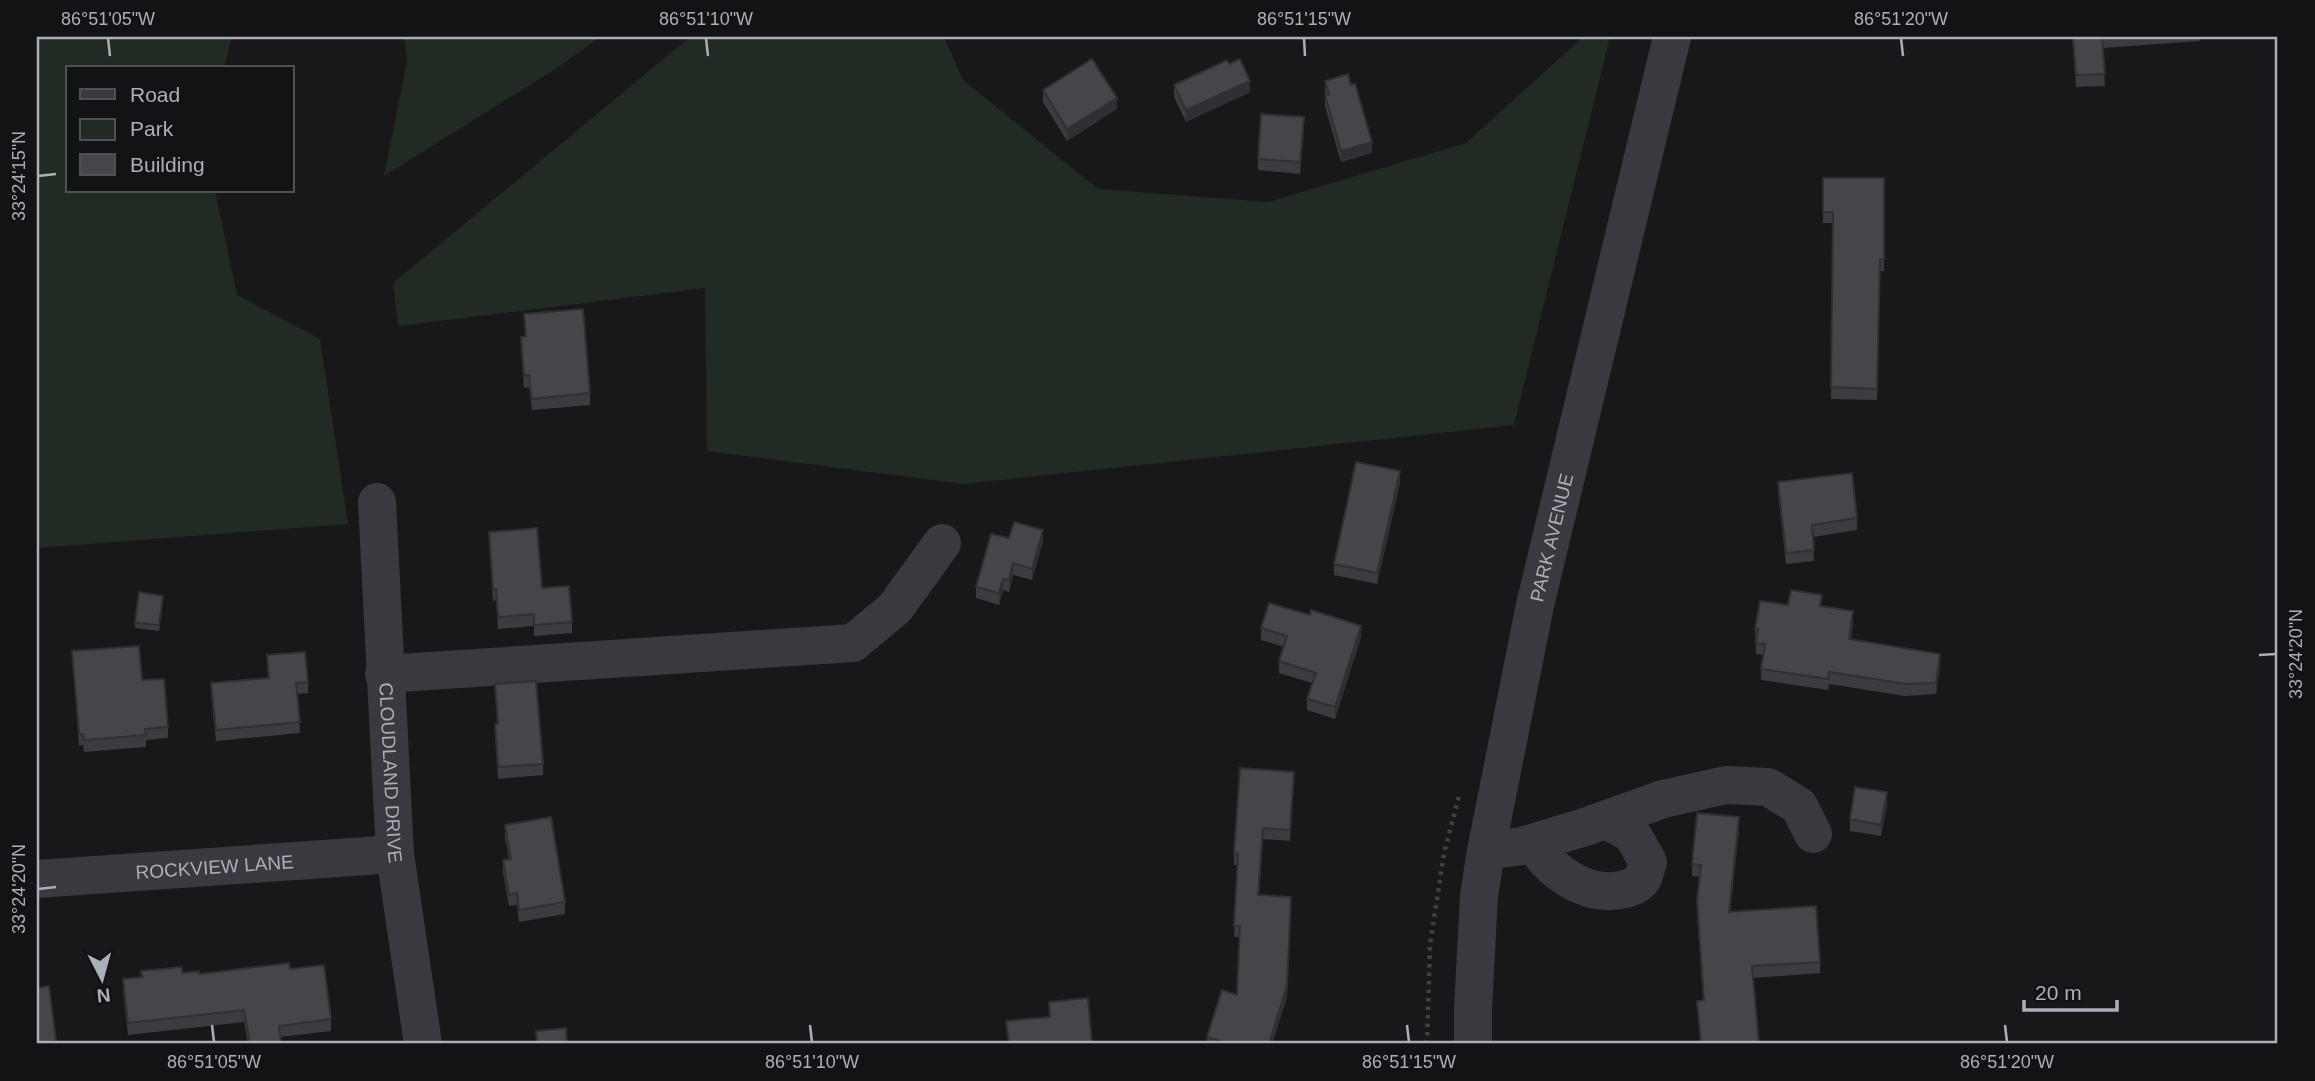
<svg xmlns="http://www.w3.org/2000/svg" width="2315" height="1081" font-family="Arial,sans-serif">
  <style>
    .green { fill: #222a24 }
    .lines { fill: none; stroke-linecap: round; stroke-linejoin: round }
    .path { stroke: #3f4146; stroke-width: 4.5; stroke-dasharray: 3.5 5; stroke-linecap: butt }
    .minor { stroke: #393a3f; stroke-width: 38 }
    .wall { fill: #3b3b40 }
    .shaded-wall { fill: #303034 }
    .building { fill: #45454a; stroke: #303034; stroke-width: 2 }
    .ticks { fill: none; stroke: #abafb9; stroke-width: 2.5 }
    .labels { text-anchor: middle; stroke-width: 7; stroke-linejoin: round; paint-order: stroke }
    .street-label { font-size: 19px; fill: #abafb9; stroke: #131315 }
    .neatline { fill: none; stroke: #abafb9; stroke-width: 2.5 }
    .ticks-label { font-size: 18px; text-anchor: middle; fill: #abafb9 }
  </style>
  <rect width="100%" height="100%" fill="#18181a"/>
  <path class="green" d="M37 37H232L224 68H68V191H215L237 295 320 339 348 524 37 548Z
    M404 37H600L557 68 384 176 407 61Z
    M690 37H944L963 80 1098 189 1268 202 1466 143 1583 37H1610L1514 425 963 484 707 451 705 288 398 326 393 283Z"/>
  <g class="lines">
    <path class="path" d="M1427 1044 1430 945 1444 853 1459 796"/>
    <g class="minor">
      <path id="s1" d="M377 502 395 854 423 1044"/>
      <path d="M384 674 853 643 895 608 942 543"/>
      <path d="M1534 843C1549 871 1586 897 1620 890 1628 889 1639 885 1643 878 1645 873 1646 867 1648 862L1632 834 1606 820"/>
      <path d="M1486 851 1522 846 1585 827 1663 799 1726 785 1768 787 1799 806 1813 834"/>
      <path id="s2" d="M37 879 395 854"/>
      <path id="s3" d="M1473 1044V1009L1479 896 1486 851 1535 605 1672 37"/>
    </g>
  </g>
  <path class="wall" d="M2072 37H2200V41L2103 48 2105 86 2076 87Z
    M1229 64 1250 92 1186 122 1174 97V85Z
    M1325 81 1372 153 1341 162 1325 106Z
    M1043 90 1117 109 1067 141 1043 102Z
    M1304 129 1300 174 1258 170V159Z
    M1823 178H1884V271H1880L1877 400 1831 399 1833 223H1823Z
    M524 314 590 393V405L532 410 529 387 524 388 521 348V337L525 336Z
    M1778 482 1857 518V530L1813 537 1814 561 1786 564 1778 493Z
    M1400 483 1377 584 1334 575V564Z
    M489 532 572 622V633L534 636V626L498 629 496 600 493 601Z
    M1009 538 1043 541 1032 580 1013 575 1009 592 1003 590 999 605 976 598V587Z
    M163 601 159 631 135 628V623Z
    M1788 605 1822 606 1853 623 1851 640 1940 666 1936 694 1905 696 1829 684 1828 690 1761 680V669L1764 655 1756 654 1755 629Z
    M1261 628 1361 637 1335 719 1307 710V699L1312 683 1279 673V661L1284 647 1261 640Z
    M72 651 142 680 168 727V738L146 740V747L84 752 83 745 79 746Z
    M267 655 308 682V693L297 694 300 733 216 741 211 695V683L268 678Z
    M495 684 543 764V775L498 779 495 736V724H497Z
    M1294 783 1290 841 1263 839 1259 895 1291 908 1287 997 1272 1044H1207V1037L1237 995 1240 937H1234L1237 865H1234V853Z
    M1887 804 1881 836 1850 831V819Z
    M505 825 565 902V914L519 922 517 905 509 906 503 872V860L509 859 505 837Z
    M1739 829 1730 912 1820 962V973L1753 978 1759 1044H1700L1697 1001 1703 1000 1697 913 1700 877 1692 876V864Z
    M290 969 331 1019V1031L280 1037 281 1044H248L244 1022 128 1035 123 991V979L141 977V971L199 974Z
    M37 988 56 1041V1044H37Z"/>
  <path class="shaded-wall" d="M1250 81V92L1186 122V110Z
    M1117 98V109L1067 141V129Z
    M1304 117V129L1300 174V162Z
    M1372 142V153L1341 162V151Z
    M1400 471V483L1377 584V573Z
    M1043 530V541L1032 580V569Z
    M1013 563V575L1009 592V580Z
    M1003 579V590L999 605V593Z
    M1853 611V623L1849 651V639Z
    M1361 626V637L1335 719V707Z
    M1940 654V666L1936 694V683Z
    M1294 772V783L1290 841V830Z
    M1887 792V804L1881 836V825Z
    M1739 817V829L1729 924V912Z
    M1263 828V839L1258 907V895Z
    M1291 908 1287 997 1272 1044H1269Z"/>
  <path class="building" d="M2073 37H2102L2105 74 2076 75Z
    M1092 59 1117 98 1067 129 1043 90Z
    M1240 59 1250 81 1186 110 1174 85 1227 60 1229 64Z
    M1348 74 1351 85 1355 84 1372 142 1341 151 1325 95 1329 94 1325 81Z
    M1261 114 1304 117 1300 162 1258 159Z
    M1823 178H1884V259H1880L1877 389 1831 387 1833 212H1823Z
    M583 309 590 393 532 399 529 375 524 376 521 337 526 336 524 314Z
    M1356 462 1400 471 1377 573 1334 564Z
    M1852 473 1857 518 1812 525 1814 550 1786 553 1778 482Z
    M1014 522 1043 530 1032 569 1013 563 1009 580 1003 579 999 593 976 587 991 534 1009 538Z
    M537 528 542 588 569 586 572 622 534 625V614L498 617 496 589H493L489 532Z
    M1791 590 1822 595 1820 606 1853 611 1849 639 1940 654 1936 683 1905 684 1829 672 1828 679 1761 669 1765 644 1756 643 1758 629H1755L1760 601 1788 605Z
    M139 592 163 596 159 625 135 623Z
    M1269 603 1310 615 1311 610 1361 626 1335 707 1307 699 1316 673 1279 661 1287 636 1261 628Z
    M139 646 142 680 164 679 168 727 145 729 146 735 84 740 83 734H79L72 651Z
    M305 652 308 682 296 683 300 722 216 730 211 683 269 678 267 655Z
    M536 681 543 764 498 767 495 724H498L495 684Z
    M1240 768 1294 772 1290 830 1263 828 1258 895 1291 897 1287 985 1269 1044H1231L1207 1037 1222 990 1237 995 1240 926H1234L1238 854 1234 853Z
    M1855 787 1887 792 1881 825 1850 819Z
    M1697 813 1739 817 1729 912 1816 906 1820 962 1752 966 1759 1044H1701L1697 1001 1704 1000 1697 901 1701 865 1692 864Z
    M551 817 565 902 519 910 517 893 509 895 503 860 511 859 505 825Z
    M289 963 290 969 324 965 331 1019 279 1026 281 1043 250 1044 244 1010 128 1023 123 979 142 977 141 971 182 967V973L199 971V974Z
    M49 986 56 1041 37 1043V988Z
    M1088 998 1092 1044H1009L1006 1021 1050 1017 1049 1002Z
    M566 1028 567 1044H537L536 1031Z"/>
  <path class="ticks" d="M108 38 110 56M706 38 708 56M1304 38 1305 56M1901 38 1903 56M38 176 56 174M2259 655 2276 654M38 889 56 887M212 1025 214 1042M810 1025 812 1042M1407 1025 1409 1042M2005 1025 2007 1042"/>
  <g class="labels">
    <g class="street-label">
      <text dy="7" stroke="none"><textPath href="#s3" startOffset="514">PARK AVENUE</textPath></text>
      <text dy="7" stroke="none"><textPath href="#s1" startOffset="271">CLOUDLAND DRIVE</textPath></text>
      <text dy="7" stroke="none"><textPath href="#s2" startOffset="178">ROCKVIEW LANE</textPath></text>
    </g>
  </g>
  <rect width="2315" height="1081" fill="none" stroke="#131315" stroke-width="77"/>
  <rect x="66" y="66" width="228" height="126" fill="#131315" stroke="#505157" stroke-width="2"/>
  <rect x="80" y="89" width="35" height="10" fill="#393a3f" stroke="#505157" stroke-width="2"/>
  <text x="130" y="102" font-size="21" fill="#abafb9">Road</text>
  <rect x="80" y="119" width="35" height="21" fill="#222a24" stroke="#505157" stroke-width="2"/>
  <text x="130" y="136" font-size="21" fill="#abafb9">Park</text>
  <rect x="80" y="154" width="35" height="21" fill="#45454a" stroke="#505157" stroke-width="2"/>
  <text x="130" y="172" font-size="21" fill="#abafb9">Building</text>
  <g transform="translate(102 979) rotate(174)" stroke="#131315" stroke-width="5" paint-order="stroke">
  <path d="M0-5L12 26L0 18L-12 26Z" fill="#abafb9"/>
  <text y="-10" font-size="19" font-weight="bold" text-anchor="middle" fill="#abafb9">N</text>
  </g>
  <path d="M2024 1000v10h93v-10" fill="none" stroke="#abafb9" stroke-width="3.5"/>
  <text x="2035" y="1000" font-size="21" fill="#abafb9" stroke="#131315" stroke-width="5" paint-order="stroke">20 m</text>
  <rect x="38" y="38" width="2238" height="1004" class="neatline"/>
  <g class="ticks-label">
    <text x="108" y="25">86°51'05"W</text>
    <text x="706" y="25">86°51'10"W</text>
    <text x="1304" y="25">86°51'15"W</text>
    <text x="1901" y="25">86°51'20"W</text>
    <text transform="translate(19 176) rotate(-90)" y="6">33°24'15"N</text>
    <text transform="translate(2296 654) rotate(-90)" y="6">33°24'20"N</text>
    <text transform="translate(19 889) rotate(-90)" y="6">33°24'20"N</text>
    <text x="214" y="1068">86°51'05"W</text>
    <text x="812" y="1068">86°51'10"W</text>
    <text x="1409" y="1068">86°51'15"W</text>
    <text x="2007" y="1068">86°51'20"W</text>
  </g>
</svg>
